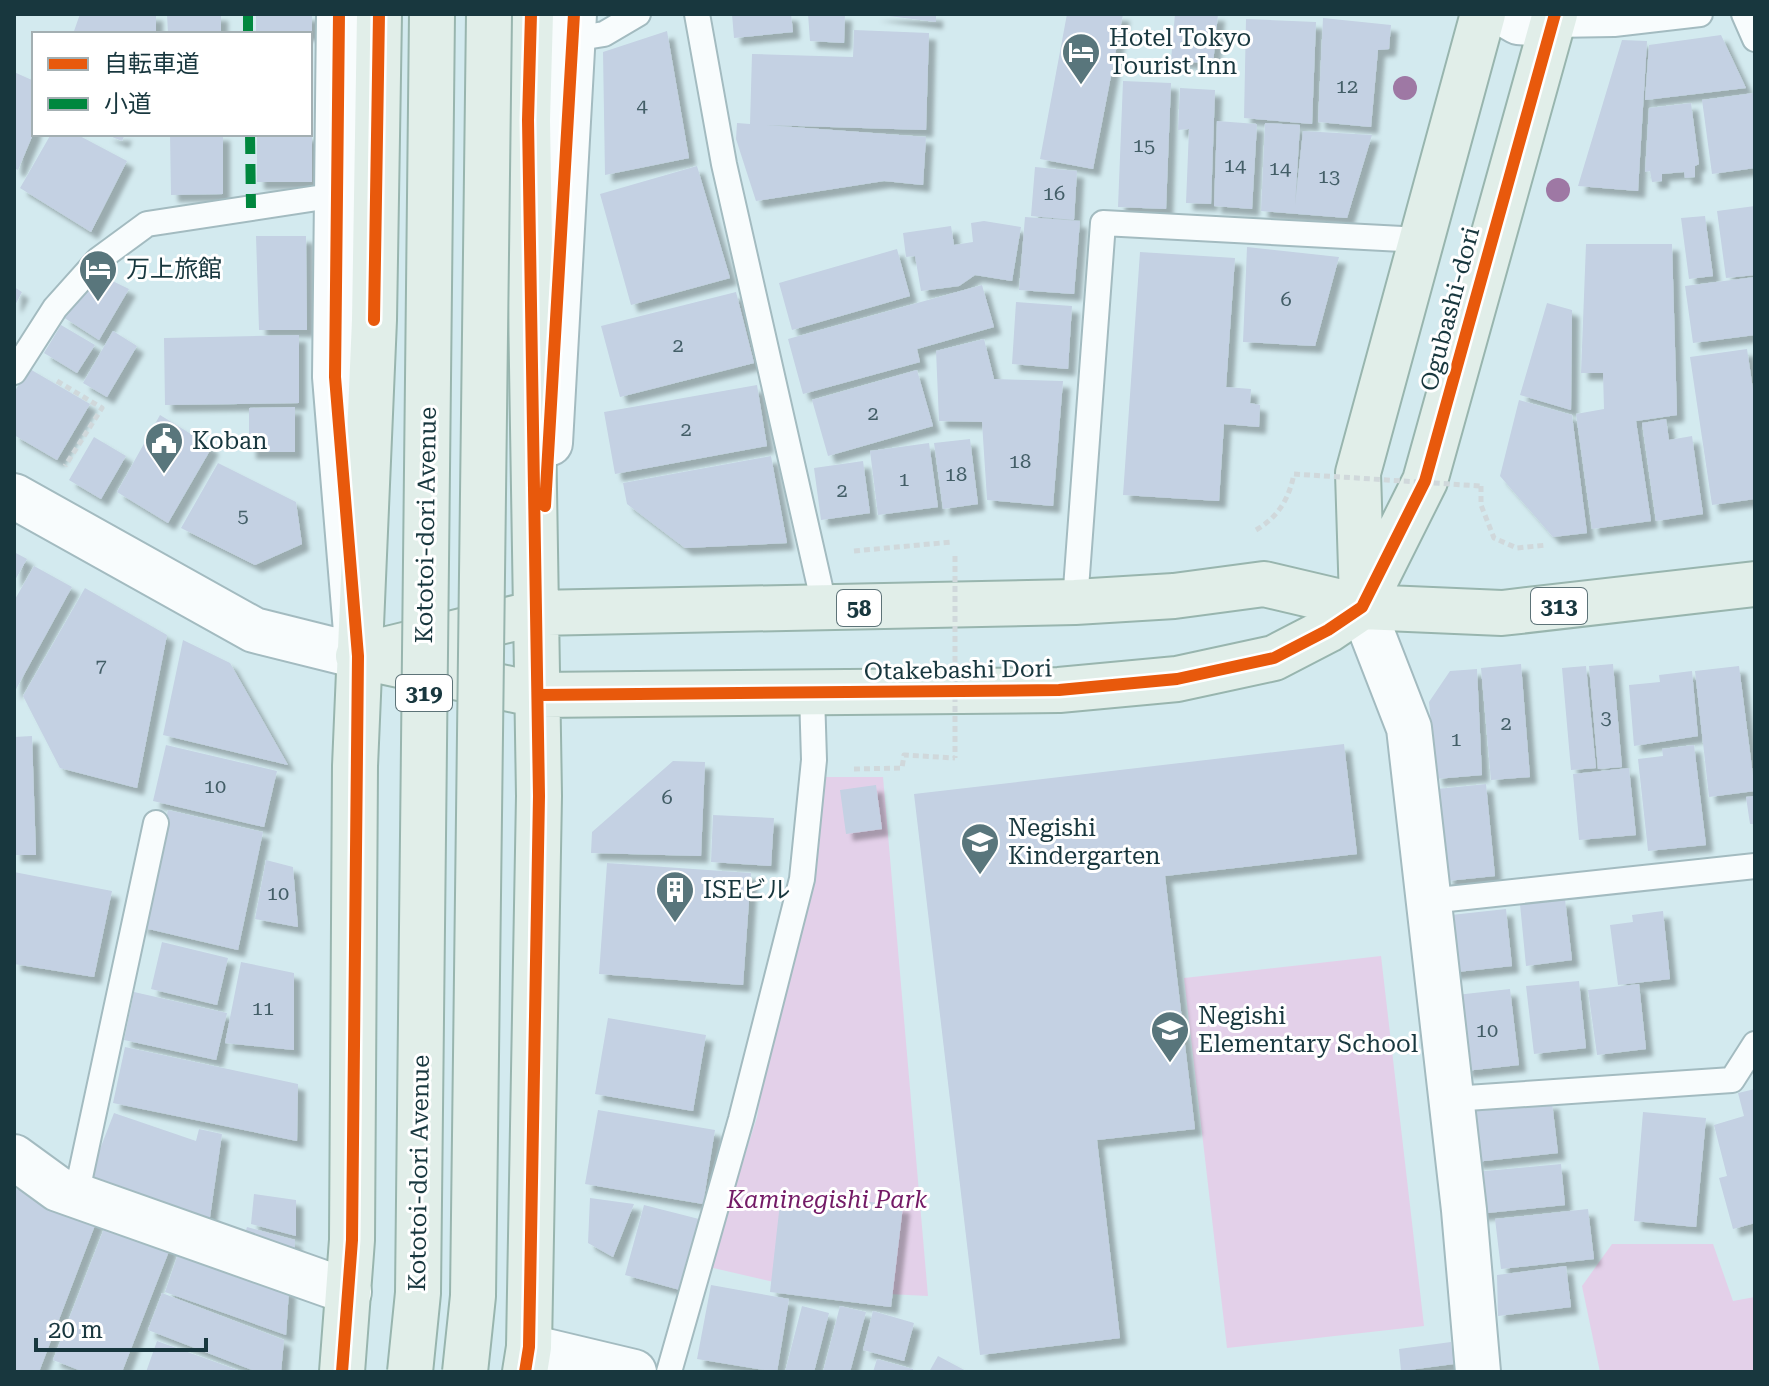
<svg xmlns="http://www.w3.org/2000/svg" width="1769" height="1386" font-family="'Roboto Serif','Noto Sans JP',serif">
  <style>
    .green { fill: #e3d0e9 }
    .building { fill: #c4d1e3; filter: url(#shadow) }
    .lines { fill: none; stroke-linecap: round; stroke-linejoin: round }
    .service-casing { stroke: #a3bbc0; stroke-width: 28 }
    .minor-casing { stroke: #a3bbc0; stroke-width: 48 }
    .primary-casing { stroke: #98b5ae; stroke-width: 48 }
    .path { stroke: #d0d8db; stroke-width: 5; stroke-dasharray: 6 4; stroke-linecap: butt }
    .service { stroke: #f8fcfd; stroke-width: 24 }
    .minor { stroke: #f8fcfd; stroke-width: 44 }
    .primary { stroke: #e1eee9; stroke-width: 44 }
    .primary-bridge-casing { stroke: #98b5ae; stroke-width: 48; stroke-linecap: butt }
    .path-bridge { stroke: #d0d8db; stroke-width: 5; stroke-dasharray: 6 4; stroke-linecap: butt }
    .primary-bridge { stroke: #e1eee9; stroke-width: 44 }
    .quiet { stroke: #00873e; stroke-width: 10; stroke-dasharray: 20 10; stroke-linecap: butt }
    .cycleway-casing { stroke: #fff; stroke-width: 17 }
    .cycleway { stroke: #e8590c; stroke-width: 12 }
    .tree { fill: #9e78a4 }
    .labels { text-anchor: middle; stroke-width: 6; stroke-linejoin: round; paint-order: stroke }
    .number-label { font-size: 20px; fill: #435e67 }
    .shield { fill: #fff; stroke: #5d7378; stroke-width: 2 }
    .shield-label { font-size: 22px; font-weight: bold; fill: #18373e }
    .poi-label { font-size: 24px; fill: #18373e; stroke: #fff; text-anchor: start }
    .street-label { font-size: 24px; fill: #18373e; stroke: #fff }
    .park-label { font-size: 24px; font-style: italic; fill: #731a66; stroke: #fff }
  </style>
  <defs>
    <filter id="shadow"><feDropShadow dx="7" dy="7" stdDeviation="2" flood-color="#0004"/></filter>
  </defs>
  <rect width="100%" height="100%" fill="#d3eaef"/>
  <path class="green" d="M812 777H883L928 1296 808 1290 709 1267 757 1117Z
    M1381 956 1424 1326 1227 1348 1184 978Z
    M1612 1244H1713L1733 1301 1755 1297V1372H1600L1582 1286Z"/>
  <path class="building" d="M80 14H156V34H73Z
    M167 14H221V34H168Z
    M256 14H312V34H256Z
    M732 14H791L793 32 734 38Z
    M808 14H845L844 43 810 41Z
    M873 14H936V22Z
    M1067 14H1123L1093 169 1040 159Z
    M1175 14H1218L1213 64 1171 60Z
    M1323 18 1391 25 1389 49 1378 50 1371 127 1318 122Z
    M1246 19 1316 22 1312 124 1244 118Z
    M854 30 929 33 926 130 766 125 926 137 923 185 884 181 756 201 736 139 737 123 750 124 752 54 853 57Z
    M667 31 689 158 605 175 603 52Z
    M1721 35 1746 88 1645 100 1649 45Z
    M1622 40 1647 41 1638 191 1578 186Z
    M14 72 34 81V132L18 170 14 168Z
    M1123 81 1171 83 1166 209 1118 207Z
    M1180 88 1215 90 1211 204 1186 203 1189 129 1178 130Z
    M1754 93 1755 168 1712 174 1702 100Z
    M1691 103 1699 164 1695 166V177L1685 178 1684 172 1662 174V181L1652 182 1650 171 1645 172 1649 108Z
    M1217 121 1257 124 1252 209 1214 206Z
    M1265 123 1300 125 1295 205 1303 131 1372 135 1347 218 1261 211Z
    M51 134H76L127 161 91 232 20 188Z
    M105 134H125L122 141Z
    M170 134H223V194L171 195Z
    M257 134H312V182H257Z
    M697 166 730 278 631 305 600 194Z
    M1035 167 1077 171 1074 220 1031 216Z
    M1755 206V275L1726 278 1717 211Z
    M1705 216 1713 276 1689 279 1681 218Z
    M1025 217 1080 221 1074 294 1019 290Z
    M984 221 1021 227 1012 281 975 275 959 286 921 291 915 256 906 257 903 233 951 226 954 245 973 242 971 223Z
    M256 236H306L307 330H259Z
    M1586 244H1672L1677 415 1636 421 1651 521 1592 529 1576 414 1604 409 1603 373H1581Z
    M1247 247 1339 257 1315 346 1243 342Z
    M897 249 910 296 792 330 779 283Z
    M1140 252 1235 258 1226 387 1251 389 1250 403 1260 405 1259 427 1224 424 1219 501 1123 495Z
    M102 276 129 289 99 340 63 317Z
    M1755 277V335L1693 343 1685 286Z
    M982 285 994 327 917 349 920 362 803 394 788 339Z
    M14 287 22 292 14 307Z
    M736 292 754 363 620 397 601 326Z
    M1016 302 1072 306 1068 369 1012 364Z
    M1547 303 1572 310 1571 410 1520 395Z
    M61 325 95 345 77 373 44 353Z
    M113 331 137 346 107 397 83 383Z
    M299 335V403L165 405 164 338Z
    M984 339 994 379 1063 381 1053 506 987 500 982 422 939 421 936 351Z
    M1747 349 1755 403V499L1712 505 1690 357Z
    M28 368 90 404 57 460 14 435V393Z
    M917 370 933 426 828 456 812 400Z
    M757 385 767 446 615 474 604 412Z
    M1519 400 1572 415 1587 533 1553 537 1500 476Z
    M295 407V452H249V408Z
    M160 415 212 447 168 523 117 492Z
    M1666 419 1669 440 1692 436 1703 514 1656 521 1642 423Z
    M94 437 126 456 101 499 69 480Z
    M970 439 978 504 943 509 934 443Z
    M929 443 938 507 878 515 870 451Z
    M771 456 787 543 685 548 627 504 623 483Z
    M863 461 870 513 821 520 814 468Z
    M218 463 296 502 302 544 255 565 181 528Z
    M14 552 27 559 14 582Z
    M34 566 72 587 14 693V601Z
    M85 588 167 635 137 788 60 768 23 696Z
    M183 640 230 663 288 765 163 735Z
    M1521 664 1530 777 1491 780 1481 668Z
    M1613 664 1622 767 1598 769 1589 666Z
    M1586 666 1596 768 1571 770 1562 668Z
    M1739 666 1755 791 1709 797 1695 671Z
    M1477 669 1482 775 1436 779 1429 702 1450 671Z
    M1692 671 1698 736 1634 746 1629 685 1660 682 1659 675Z
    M32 736 36 855H14V737Z
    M1344 744 1357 854 1165 876 1195 1129 1097 1140 1120 1338 980 1355 914 794Z
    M166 745 277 771 264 827 153 801Z
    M1694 745 1706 845 1648 851 1638 759 1663 756 1662 749Z
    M673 761 705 762 701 856 591 853 592 832Z
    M1629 768 1636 835 1579 840 1573 774Z
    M1486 784 1495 876 1447 881 1437 789Z
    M876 785 882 829 846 834 840 790Z
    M1755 796V824H1750L1746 797Z
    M168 810 263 832 238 950 140 927Z
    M713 815 774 818 771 866 711 862Z
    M266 860 293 867 298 927 255 919Z
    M607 863 751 873 743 985 599 974Z
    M14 872 112 891 94 977 14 964Z
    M1565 899 1572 960 1526 966 1520 904Z
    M1506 909 1512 966 1448 973 1442 916Z
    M1663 911 1670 979 1618 985 1610 925 1633 922 1632 915Z
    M162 942 228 958 217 1005 151 989Z
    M241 962 294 973V1050L225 1043Z
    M1579 981 1586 1048 1534 1054 1526 986Z
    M1639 984 1646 1049 1597 1055 1588 990Z
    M1510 989 1519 1065 1465 1071 1456 995Z
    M134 992 227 1013 216 1060 124 1040Z
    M608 1018 706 1035 693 1111 595 1094Z
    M125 1047 298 1084 297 1141 113 1103Z
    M1755 1089V1223L1733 1229 1719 1178 1727 1176 1714 1125 1744 1116 1738 1093Z
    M1552 1102 1558 1153 1475 1162 1469 1111Z
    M598 1110 715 1130 703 1204 585 1184Z
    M1643 1112 1706 1118 1696 1227 1634 1221Z
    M114 1113 196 1141 199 1129 222 1134 209 1224 90 1175Z
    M1561 1164 1565 1205 1478 1214 1474 1172Z
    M14 1188 97 1220 39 1372H14Z
    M789 1192 903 1206 891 1307 770 1292 780 1203 788 1204Z
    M254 1194 296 1200V1236L251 1224Z
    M590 1198 634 1204 613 1257 588 1243Z
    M644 1205 699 1219 680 1290 625 1275Z
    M1588 1209 1594 1259 1501 1269 1495 1219Z
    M107 1221 171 1246 122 1372H84L53 1360Z
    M247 1227 295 1240 294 1262 242 1243Z
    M179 1251 289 1290 286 1335 165 1292Z
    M1566 1266 1571 1307 1498 1316 1497 1275Z
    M711 1285 789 1299 777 1372 697 1359Z
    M162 1293 284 1340 281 1372H257L148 1330Z
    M802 1306 829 1313 814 1372H785Z
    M840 1306 866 1312 850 1372H823Z
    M873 1311 914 1323 904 1361 863 1350Z
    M157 1341 243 1372H146Z
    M1451 1342 1454 1364 1401 1371 1399 1349Z
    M938 1356 968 1372H929Z
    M877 1359 913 1369V1372H873Z"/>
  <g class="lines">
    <defs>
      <path id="service" d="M697 14 724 164 825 609
        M1744 14 1755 39
        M1552 25 1614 24 1700 14
        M573 39 604 34 638 14
        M14 372 55 308 98 260 147 224 337 195
        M1075 602 1103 223 1421 240
        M1429 901 1755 866
        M1452 1099 1732 1080 1755 1044
        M76 1196 156 823
        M669 1372 741 1119 802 879 814 760 812 694"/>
      <path id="minor" d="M1504 14 1518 22 1552 25
        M550 443 574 14
        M14 496 254 630 358 656 335 377 339 14
        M1362 607 1409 728 1464 1210 1478 1372
        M14 1157 58 1189 349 1292
        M529 1347 634 1372"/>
      <path id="primary" d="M1362 600 1358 473 1483 14
        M388 649 536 613 1075 602 1174 596 1264 584 1362 607 1502 613 1755 584
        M358 656 538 695 1059 690 1177 679 1274 658 1328 630 1362 607 1425 481 1555 14
        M342 1372 352 1240 355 766 374 320 379 14
        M525 1372 529 1347 539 796 528 120 531 14"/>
    </defs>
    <use href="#service" class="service-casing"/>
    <use href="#minor" class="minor-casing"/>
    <use href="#primary" class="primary-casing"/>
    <path class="path" d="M57 381 102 408 65 466
      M1481 486V505L1494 538 1517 548 1547 545
      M1256 530C1278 517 1289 499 1294 474
      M854 551 952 542
      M854 769 902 768 904 755 955 758"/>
    <use href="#service" class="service"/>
    <use href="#minor" class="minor"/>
    <use href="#primary" class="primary"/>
    <defs>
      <path id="primary-bridge" d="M410 1372 418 1293 432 14
        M465 1372 473 1296 489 14"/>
    </defs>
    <use href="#primary-bridge" class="primary-bridge-casing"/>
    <path class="path-bridge" d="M1294 474 1481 486
      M955 556V758"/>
    <use href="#primary-bridge" class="primary-bridge"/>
    <path class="quiet" d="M248 14V34
      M250 134 251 208"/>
    <defs>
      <path id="cycleway" d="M339 14 335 377 358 656 352 1240 342 1372
        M374 320 379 14
        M545 506 574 14
        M538 695 1059 690 1177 679 1274 658 1328 630 1362 607 1425 481 1555 14
        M525 1372 529 1347 539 796 528 120 531 14"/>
    </defs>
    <use href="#cycleway" class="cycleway-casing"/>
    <use href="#cycleway" class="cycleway"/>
  </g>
  <g class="tree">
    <circle cx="1405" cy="88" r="12"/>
    <circle cx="1558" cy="190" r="12"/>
  </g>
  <defs>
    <symbol id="hotel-pin" viewBox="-11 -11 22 30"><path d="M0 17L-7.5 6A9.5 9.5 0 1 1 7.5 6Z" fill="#59767c" stroke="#fff"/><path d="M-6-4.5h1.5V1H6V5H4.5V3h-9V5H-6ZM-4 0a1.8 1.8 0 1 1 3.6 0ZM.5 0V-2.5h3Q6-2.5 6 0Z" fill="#fff"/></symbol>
    <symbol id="civic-pin" viewBox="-11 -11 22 30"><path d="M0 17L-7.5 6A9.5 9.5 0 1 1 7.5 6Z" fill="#59767c" stroke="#fff"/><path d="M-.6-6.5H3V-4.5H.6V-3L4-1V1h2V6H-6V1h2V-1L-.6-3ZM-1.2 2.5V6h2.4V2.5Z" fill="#fff"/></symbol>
    <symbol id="school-pin" viewBox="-11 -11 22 30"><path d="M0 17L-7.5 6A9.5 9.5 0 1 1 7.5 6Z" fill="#59767c" stroke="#fff"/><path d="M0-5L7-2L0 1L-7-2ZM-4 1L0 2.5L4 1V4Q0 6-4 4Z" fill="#fff"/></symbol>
    <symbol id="building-pin" viewBox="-11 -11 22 30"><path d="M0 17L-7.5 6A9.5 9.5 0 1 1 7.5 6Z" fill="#59767c" stroke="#fff"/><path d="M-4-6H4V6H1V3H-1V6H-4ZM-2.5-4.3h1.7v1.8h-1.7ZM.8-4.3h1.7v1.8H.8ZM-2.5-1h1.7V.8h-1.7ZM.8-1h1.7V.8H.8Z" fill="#fff"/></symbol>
  </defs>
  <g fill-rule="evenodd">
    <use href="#hotel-pin" x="1059" y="30" width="44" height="60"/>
    <use href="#hotel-pin" x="76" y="247" width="44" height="60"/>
    <use href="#civic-pin" x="142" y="419" width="44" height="60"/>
    <use href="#school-pin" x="958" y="820" width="44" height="60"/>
    <use href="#building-pin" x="653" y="868" width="44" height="60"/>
    <use href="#school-pin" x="1148" y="1008" width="44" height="60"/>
  </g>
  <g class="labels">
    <g class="number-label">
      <text x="1347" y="93">12</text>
      <text x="642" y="112">4</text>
      <text x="1144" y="152">15</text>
      <text x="1235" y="172">14</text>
      <text x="1280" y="175">14</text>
      <text x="1329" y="183">13</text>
      <text x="1054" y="200">16</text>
      <text x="1286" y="306">6</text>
      <text x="678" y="352">2</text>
      <text x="873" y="420">2</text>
      <text x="686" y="436">2</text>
      <text x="1020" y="468">18</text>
      <text x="956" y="481">18</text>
      <text x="904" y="486">1</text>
      <text x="842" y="497">2</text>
      <text x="243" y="522">5</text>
      <text x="101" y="673">7</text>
      <text x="1606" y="724">3</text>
      <text x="1506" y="730">2</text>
      <text x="1456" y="746">1</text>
      <text x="215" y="793">10</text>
      <text x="667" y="804">6</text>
      <text x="278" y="900">10</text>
      <text x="263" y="1015">11</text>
      <text x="1487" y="1037">10</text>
    </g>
    <g class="shield">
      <rect x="1531" y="588" width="56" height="36" rx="6"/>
      <rect x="837" y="590" width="44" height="36" rx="6"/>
      <rect x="396" y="675" width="56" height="36" rx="6"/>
    </g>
    <g class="shield-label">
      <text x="1559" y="614">313</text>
      <text x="859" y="616">58</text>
      <text x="424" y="701">319</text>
    </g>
    <g class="poi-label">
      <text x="1109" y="46">Hotel Tokyo<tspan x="1109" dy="28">Tourist Inn</tspan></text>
      <text x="126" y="277">万上旅館</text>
      <text x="192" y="449">Koban</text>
      <text x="1008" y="836">Negishi<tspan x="1008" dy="28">Kindergarten</tspan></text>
      <text x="703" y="898">ISEビル</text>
      <text x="1198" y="1024">Negishi<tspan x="1198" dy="28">Elementary School</tspan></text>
    </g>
    <g class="street-label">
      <text transform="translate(1450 309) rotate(-75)" y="8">Ogubashi-dori</text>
      <text transform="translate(426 525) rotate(-89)" y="8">Kototoi-dori Avenue</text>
      <text transform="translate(958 670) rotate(-1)" y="8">Otakebashi Dori</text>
      <text transform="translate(419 1173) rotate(-89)" y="8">Kototoi-dori Avenue</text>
    </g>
    <g class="park-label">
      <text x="827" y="1208">Kaminegishi Park</text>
    </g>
  </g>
  <rect width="1769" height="1386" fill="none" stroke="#18373e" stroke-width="32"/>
  <rect x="32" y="32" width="280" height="104" fill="#ffffff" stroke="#a3afb2" stroke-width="2"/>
  <rect x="48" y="58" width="40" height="12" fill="#e8590c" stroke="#a3afb2" stroke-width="2"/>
  <text x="104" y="72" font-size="24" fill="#18373e">自転車道</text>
  <rect x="48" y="98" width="40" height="12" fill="#00873e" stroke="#a3afb2" stroke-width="2"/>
  <text x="104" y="112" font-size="24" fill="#18373e">小道</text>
  <path d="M36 1338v12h170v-12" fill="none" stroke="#18373e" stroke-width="4"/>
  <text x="48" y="1338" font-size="24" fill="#18373e" stroke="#ffffff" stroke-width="6" paint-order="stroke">20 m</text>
</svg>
